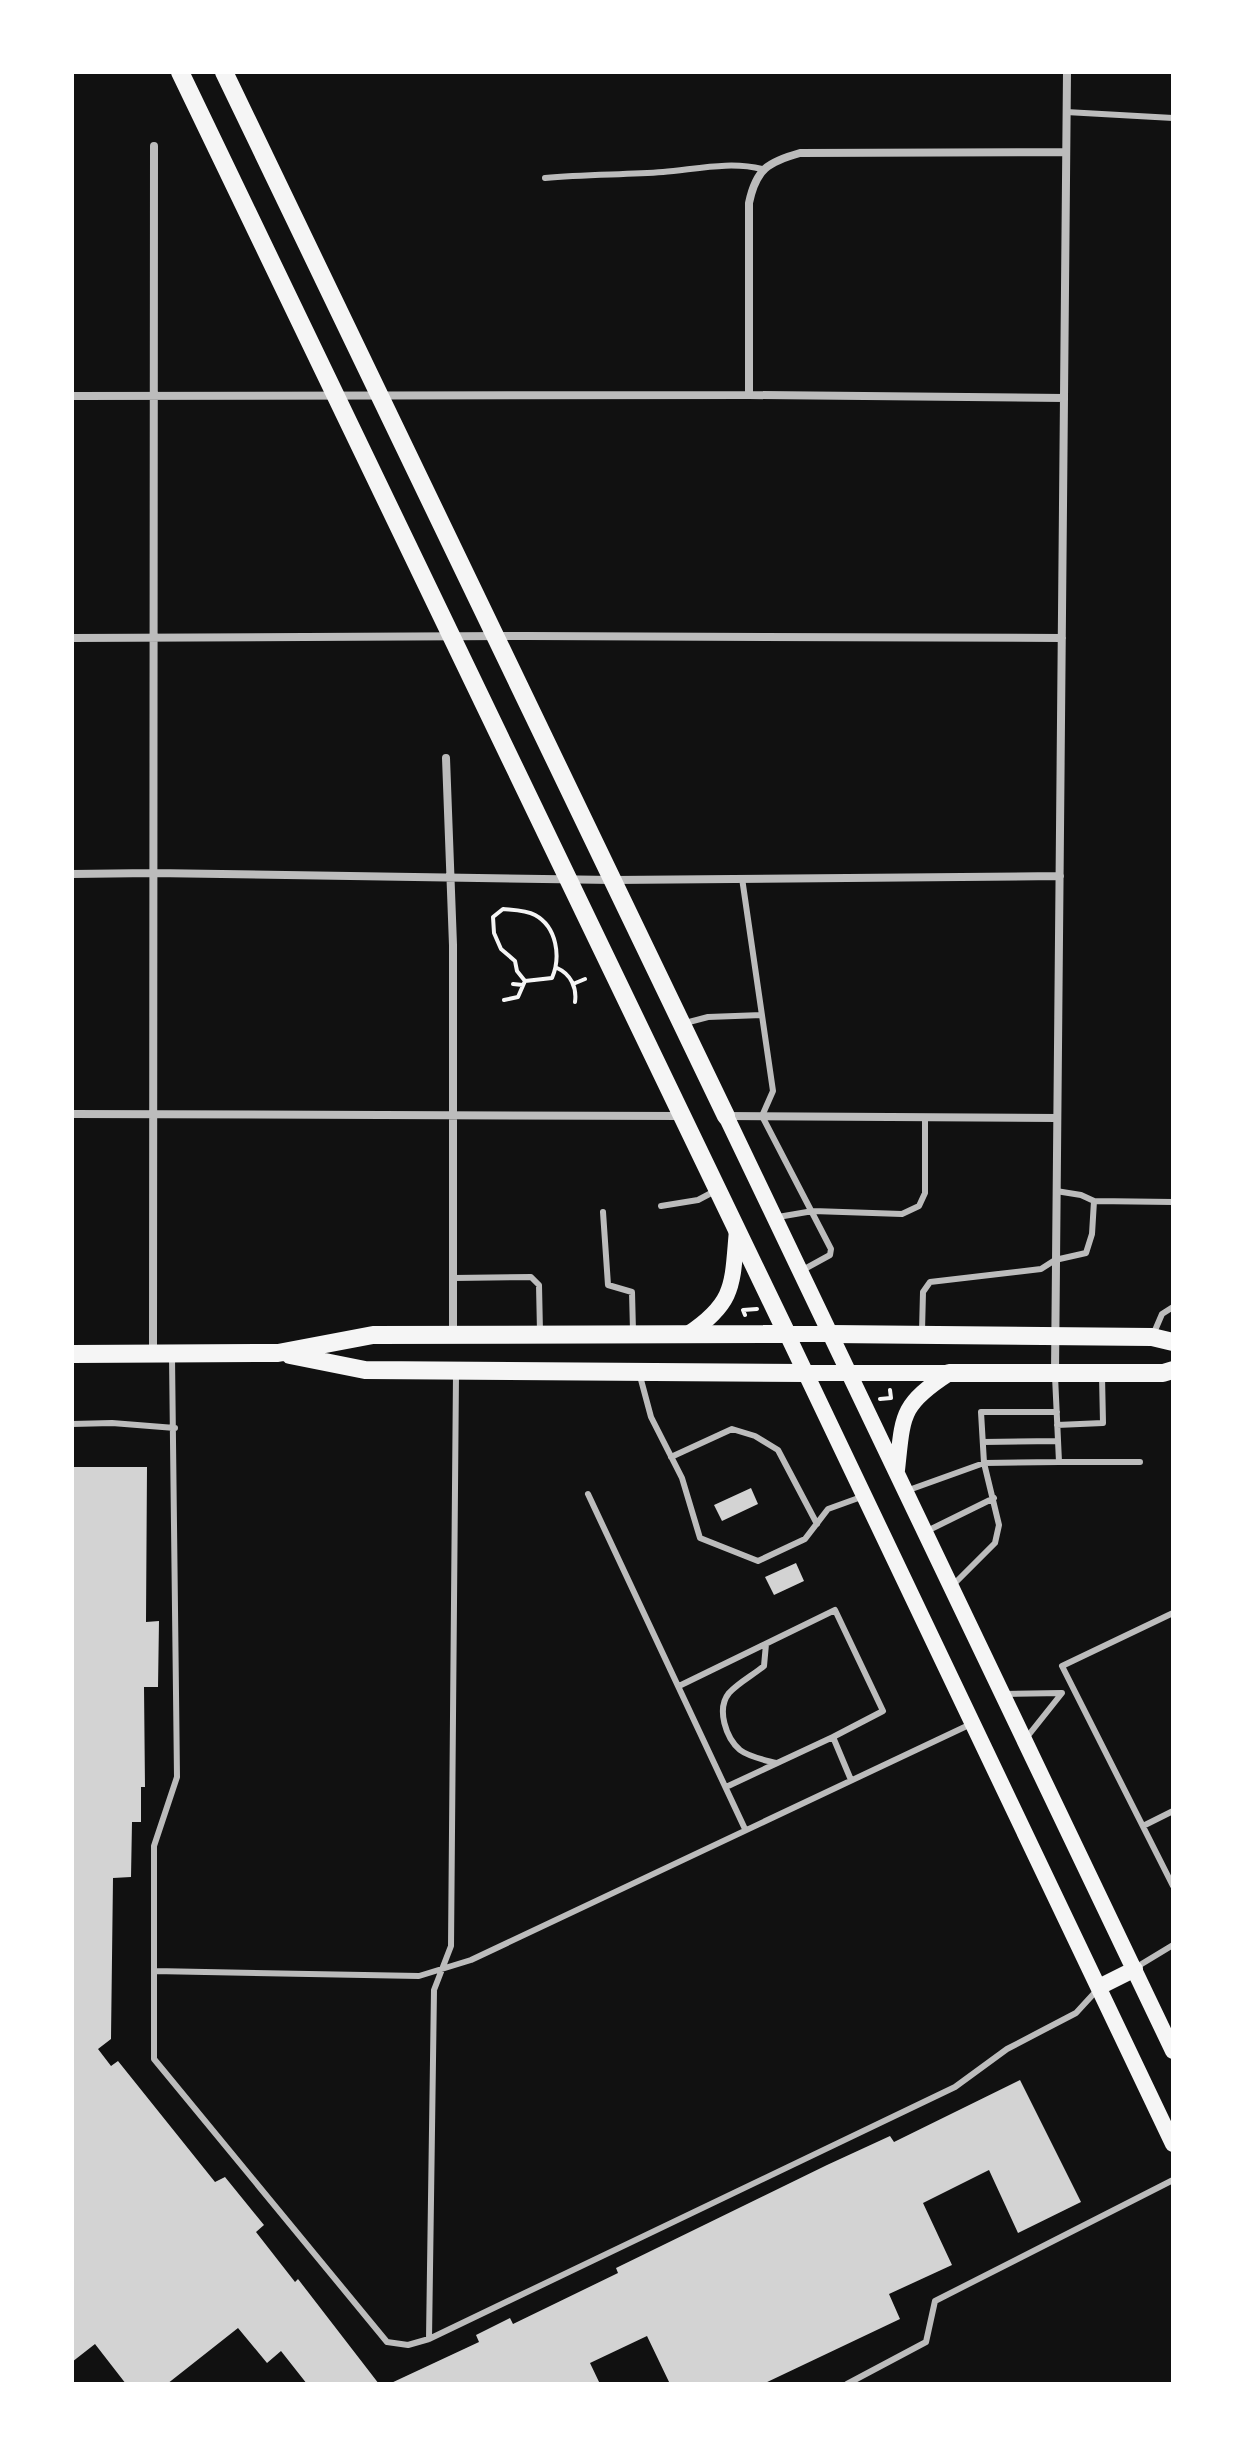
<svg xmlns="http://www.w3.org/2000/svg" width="1245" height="2456" font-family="'Roboto Condensed',sans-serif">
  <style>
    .building { fill: #d3d3d3 }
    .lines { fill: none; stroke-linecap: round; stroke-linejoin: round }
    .path { stroke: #f5f5f5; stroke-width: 4 }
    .service { stroke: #bcbcbc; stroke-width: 6 }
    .minor { stroke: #bcbcbc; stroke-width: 8 }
    .secondary { stroke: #f5f5f5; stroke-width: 16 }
    .primary { stroke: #f5f5f5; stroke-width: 18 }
  </style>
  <rect width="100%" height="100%" fill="#111"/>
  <path class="building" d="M72 1467H147L146 1622 159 1621 158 1687H144L145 1787H141V1822H132L131 1877 113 1878 111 2039 98 2049 111 2066 118 2061 215 2182 225 2177 264 2225 256 2232 295 2282 298 2279 379 2384H307L281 2351 267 2363 238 2328 167 2384H126L95 2344 72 2362V2098L74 2096 72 2093Z
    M751 1488 758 1504 722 1521 714 1505Z
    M796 1563 804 1581 774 1595 765 1577Z
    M1020 2080 1081 2202 1018 2233 989 2170 923 2203 952 2265 889 2294 900 2319 763 2384H670L647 2336 590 2363 600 2384H389L479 2342 476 2335 510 2318 513 2324 618 2273 616 2268 827 2165 890 2136 894 2142Z"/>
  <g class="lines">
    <path class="path" d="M557 968C571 974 577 988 575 1002
      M513 984 523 985
      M573 984 585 979
      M504 1000 518 997 525 981 517 971 515 961 501 949 494 933 493 917 503 909C513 910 526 910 535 915 557 927 561 957 552 978L525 981
      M745 1315 743 1310 757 1309
      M880 1399 891 1398 890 1390"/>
    <path class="service" d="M1066 112 1173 118
      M545 178C585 174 624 175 663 172 697 169 730 161 762 169
      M742 878 773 1091 762 1116 831 1249 830 1255 801 1271
      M685 1023 708 1017 762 1015
      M1094 1201 1173 1202
      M661 1206 698 1200 715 1191
      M603 1212 608 1285 632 1292 633 1331
      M778 1217 813 1211 902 1214 919 1206 925 1193V1117
      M453 1278 531 1277 539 1285 540 1332
      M922 1331 923 1292 930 1282 1041 1269 1055 1260 1086 1253 1092 1234 1094 1201 1081 1195 1056 1191
      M1153 1335 1162 1314 1173 1307
      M172 1357 177 1777 154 1846V2059L387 2342 408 2345 429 2339 955 2087 1007 2049 1076 2013 1098 1989
      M640 1376 651 1417 682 1478 700 1538 758 1561 805 1539 828 1509 864 1496
      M72 1424 112 1423 175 1428
      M1057 1425 1103 1423 1102 1376
      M983 1442 1058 1441
      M671 1457 732 1429 755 1436 778 1450 817 1524
      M1059 1462H1140
      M906 1491 984 1463 1059 1462 1055 1376
      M588 1494 745 1829
      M925 1532 994 1498
      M954 1584 995 1543 999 1525 984 1463 981 1412H1057
      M1173 1613 1062 1666 1173 1886
      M766 1644 764 1666C753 1675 738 1683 729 1693 716 1709 726 1738 740 1750 749 1757 765 1760 776 1763
      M679 1686 835 1610 883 1711 833 1737 851 1780
      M1003 1694 1062 1693 1027 1737
      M726 1787 833 1737
      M1143 1826 1173 1811
      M1135 1968 1173 1945
      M154 1971 419 1976 471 1960 971 1724
      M429 2339 434 1990 451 1946 456 1374
      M847 2384 926 2342 935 2301 1173 2180"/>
    <path class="minor" d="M749 395V203C756 169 768 162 800 153L1066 152
      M72 396 749 395 1064 398
      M72 638 528 636 1062 638
      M446 758 453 945V1335
      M72 874 153 873 613 880 1060 876
      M72 1114 681 1116
      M726 1116 1057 1118
      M153 1352 154 146
      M1055 1372 1067 72"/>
    <path class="secondary" d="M726 1116 1173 2051
      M688 1334C736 1302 732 1284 737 1230
      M830 1334H787L1173 2144
      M806 1373H949
      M897 1470C903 1416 900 1405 948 1374
      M1099 1987 1135 1969"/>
    <path class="primary" d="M224 72 726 1116
      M830 1334 1152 1337 1173 1342
      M72 1354 278 1353 373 1335 787 1334 180 72
      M290 1355 365 1370 806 1373
      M949 1373H1163L1173 1370"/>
  </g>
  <rect width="1245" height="2456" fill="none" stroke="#ffffff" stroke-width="148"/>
</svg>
